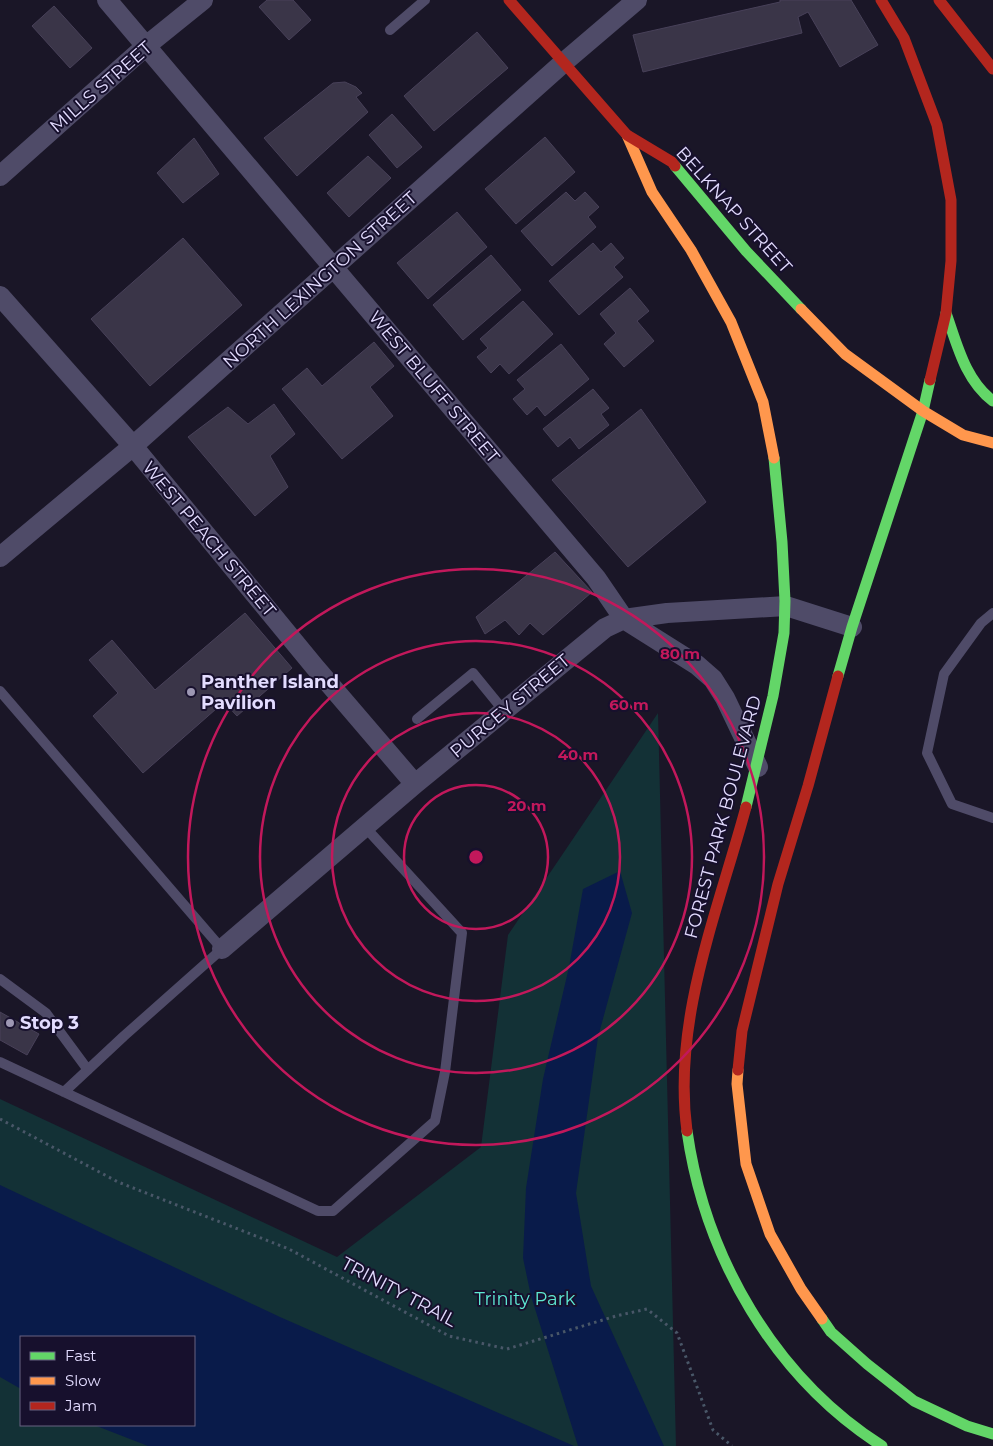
<svg xmlns="http://www.w3.org/2000/svg" width="993" height="1446" font-family="Montserrat,sans-serif">
  <style>
    .green { fill: #133136; fill-rule: evenodd }
    .water { fill: #091b4a }
    .building { fill: #3a3548; stroke: #484159 }
    .lines { fill: none; stroke-linecap: round; stroke-linejoin: round }
    .path { stroke: #495768; stroke-width: 3; stroke-dasharray: 2.5 4; stroke-linecap: butt }
    .lane { stroke: #4f4b68; stroke-width: 10 }
    .street { stroke: #4f4b68; stroke-width: 20 }
    .fast { stroke: #63d668; stroke-width: 11 }
    .slow { stroke: #ff974d; stroke-width: 11 }
    .jam { stroke: #b3261e; stroke-width: 11 }
    .ring { fill: none; stroke: #c2185b; stroke-width: 2.5 }
    .poi-dot { fill: #9d97b3; stroke: #17102d; stroke-width: 2 }
    .labels { text-anchor: middle; stroke-width: 4; stroke-linejoin: round; paint-order: stroke }
    .street-label { font-size: 18px; fill: #e3dcff; stroke: #17102d }
    .poi-label { font-size: 18px; font-weight: bold; fill: #e3dcff; stroke: #17102d; text-anchor: start }
    .park-label { font-size: 18px; fill: #5ee8d3; stroke: #17102d }
    .centre { fill: #c2185b; stroke: #17102d; stroke-width: 2.5 }
    .ring-label { font-size: 15px; text-anchor: middle; font-weight: bold; fill: #c2185b; stroke: #17102d; stroke-width: 4; stroke-linejoin: round; paint-order: stroke }
  </style>
  <rect width="100%" height="100%" fill="#1a1627"/>
  <path class="green" d="M658 713 676 1446H0V1099L337 1257 481 1147 508 935ZM21 1337H194V1425H21Z"/>
  <path class="water" d="M620 871 632 913 598 1037 576 1193 591 1286 664 1446H578L531 1296 523 1258 526 1188 543 1079 569 967 583 889Z
    M0 1185 280 1317 574 1446H148L94 1425H194V1337H21V1389L0 1377Z"/>
  <path class="building" d="M267 0H293L311 20 289 40 259 7Z
    M780 0H851L878 45 840 67 808 12 798 17 802 33 643 72 633 35 780 2Z
    M54 6 92 48 70 68 32 26Z
    M477 32 508 68 434 131 404 96Z
    M345 82 356 87 362 93 356 97 368 112 297 176 264 138 333 83Z
    M392 114 422 147 397 168 369 135Z
    M545 137 575 172 516 224 485 189Z
    M194 138 219 174 183 203 157 173Z
    M368 156 391 178 349 217 327 193Z
    M566 192 575 201 585 192 599 207 588 217 596 227 552 266 521 231Z
    M457 212 487 247 428 299 397 263Z
    M183 238 242 305 150 386 91 319Z
    M593 243 601 252 611 243 624 258 614 267 623 277 579 315 549 281Z
    M491 255 521 290 463 340 433 305Z
    M630 288 649 311 637 321 654 341 624 367 604 344 616 333 600 314Z
    M523 301 553 334 509 374 500 364 491 373 477 357 488 348 480 339Z
    M374 342 394 366 370 387 393 416 342 459 282 389 307 368 322 386Z
    M561 344 589 379 545 416 537 406 527 415 513 399 525 389 517 380Z
    M593 389 609 408 601 414 609 425 579 449 570 437 558 447 543 429Z
    M274 404 295 434 270 456 288 487 255 516 188 437 228 407 248 424Z
    M641 409 706 502 628 567 552 480Z
    M555 552 592 592 543 635 530 623 519 635 505 620 485 634 476 617Z
    M245 613 292 668 237 716 224 702 143 773 93 716 118 693 89 660 112 640 155 690Z
    M0 1012 39 1034 27 1055 0 1040Z"/>
  <g class="lines">
    <path class="path" d="M0 1119 118 1182 289 1249 449 1336 507 1349 616 1316 647 1309 677 1333 713 1430 732 1446"/>
    <path class="lane" d="M390 30 425 0
      M993 613 981 623 944 674 927 753 952 804 993 818
      M0 691 222 949 124 1036 64 1092
      M417 719 473 673 504 711
      M0 979 46 1013 88 1070
      M0 1062 318 1211H333L435 1121 445 1072 462 933 365 827"/>
    <path class="street" d="M107 0 596 578 624 619 697 665 713 679 725 698 758 767
      M0 176 146 46 203 0
      M0 296 133 446 314 666 415 784
      M0 557 133 446 563 63 637 0
      M222 949 415 784 605 628 624 619 667 613 786 606 852 627"/>
    <path class="fast" d="M675 166 746 251 801 309
      M946 313C957 344 965 380 993 401
      M838 676 852 627 923 411 930 380
      M746 807 773 696 784 633 785 601 782 542 774 458
      M687 1131C705 1257 774 1377 882 1446
      M822 1319 831 1332 867 1364 914 1401 967 1426 993 1434"/>
    <path class="slow" d="M627 135 652 192 691 250 731 322 763 402 774 458
      M801 309 845 354 923 411 963 435 993 443
      M738 1070 737 1084 746 1164 770 1234 801 1289 822 1319"/>
    <path class="jam" d="M509 0 627 135 672 162 675 166
      M881 0 904 38 937 125 951 200V261L946 313 930 380
      M939 0 993 69
      M738 1070 742 1031 778 884 808 786 838 676
      M687 1131C672 1020 718 911 746 807"/>
  </g>
  <g class="ring">
    <circle cx="476" cy="857" r="72"/>
    <circle cx="476" cy="857" r="144"/>
    <circle cx="476" cy="857" r="216"/>
    <circle cx="476" cy="857" r="288"/>
  </g>
  <g class="poi-dot">
    <circle cx="191" cy="692" r="5"/>
    <circle cx="10" cy="1023" r="5"/>
  </g>
  <g class="labels">
    <g class="street-label">
      <text transform="translate(101 87) rotate(-41)" y="6">MILLS STREET</text>
      <text transform="translate(734 210) rotate(48)" y="6">BELKNAP STREET</text>
      <text transform="translate(320 280) rotate(-42)" y="6">NORTH LEXINGTON STREET</text>
      <text transform="translate(434 387) rotate(50)" y="6">WEST BLUFF STREET</text>
      <text transform="translate(209 539) rotate(50)" y="6">WEST PEACH STREET</text>
      <text transform="translate(510 706) rotate(-40)" y="6">PURCEY STREET</text>
      <text transform="translate(723 817) rotate(-75)" y="6">FOREST PARK BOULEVARD</text>
      <text transform="translate(399 1292) rotate(28)" y="6">TRINITY TRAIL</text>
    </g>
    <g class="poi-label">
      <text x="201" y="688">Panther Island<tspan x="201" dy="21">Pavilion</tspan></text>
      <text x="20" y="1029">Stop 3</text>
    </g>
    <g class="park-label">
      <text x="525" y="1305">Trinity Park</text>
    </g>
  </g>
  <circle cx="476" cy="857" r="8" class="centre"/>
  <g class="ring-label">
    <text x="680" y="659">80 m</text>
    <text x="629" y="710">60 m</text>
    <text x="578" y="760">40 m</text>
    <text x="527" y="811">20 m</text>
  </g>
  <rect x="20" y="1336" width="175" height="90" fill="#17102d" stroke="#696281"/>
  <rect x="30" y="1352" width="25" height="8" fill="#63d668" stroke="#696281"/>
  <text x="65" y="1361" font-size="15" fill="#e3dcff">Fast</text>
  <rect x="30" y="1377" width="25" height="8" fill="#ff974d" stroke="#696281"/>
  <text x="65" y="1386" font-size="15" fill="#e3dcff">Slow</text>
  <rect x="30" y="1402" width="25" height="8" fill="#b3261e" stroke="#696281"/>
  <text x="65" y="1411" font-size="15" fill="#e3dcff">Jam</text>
</svg>
